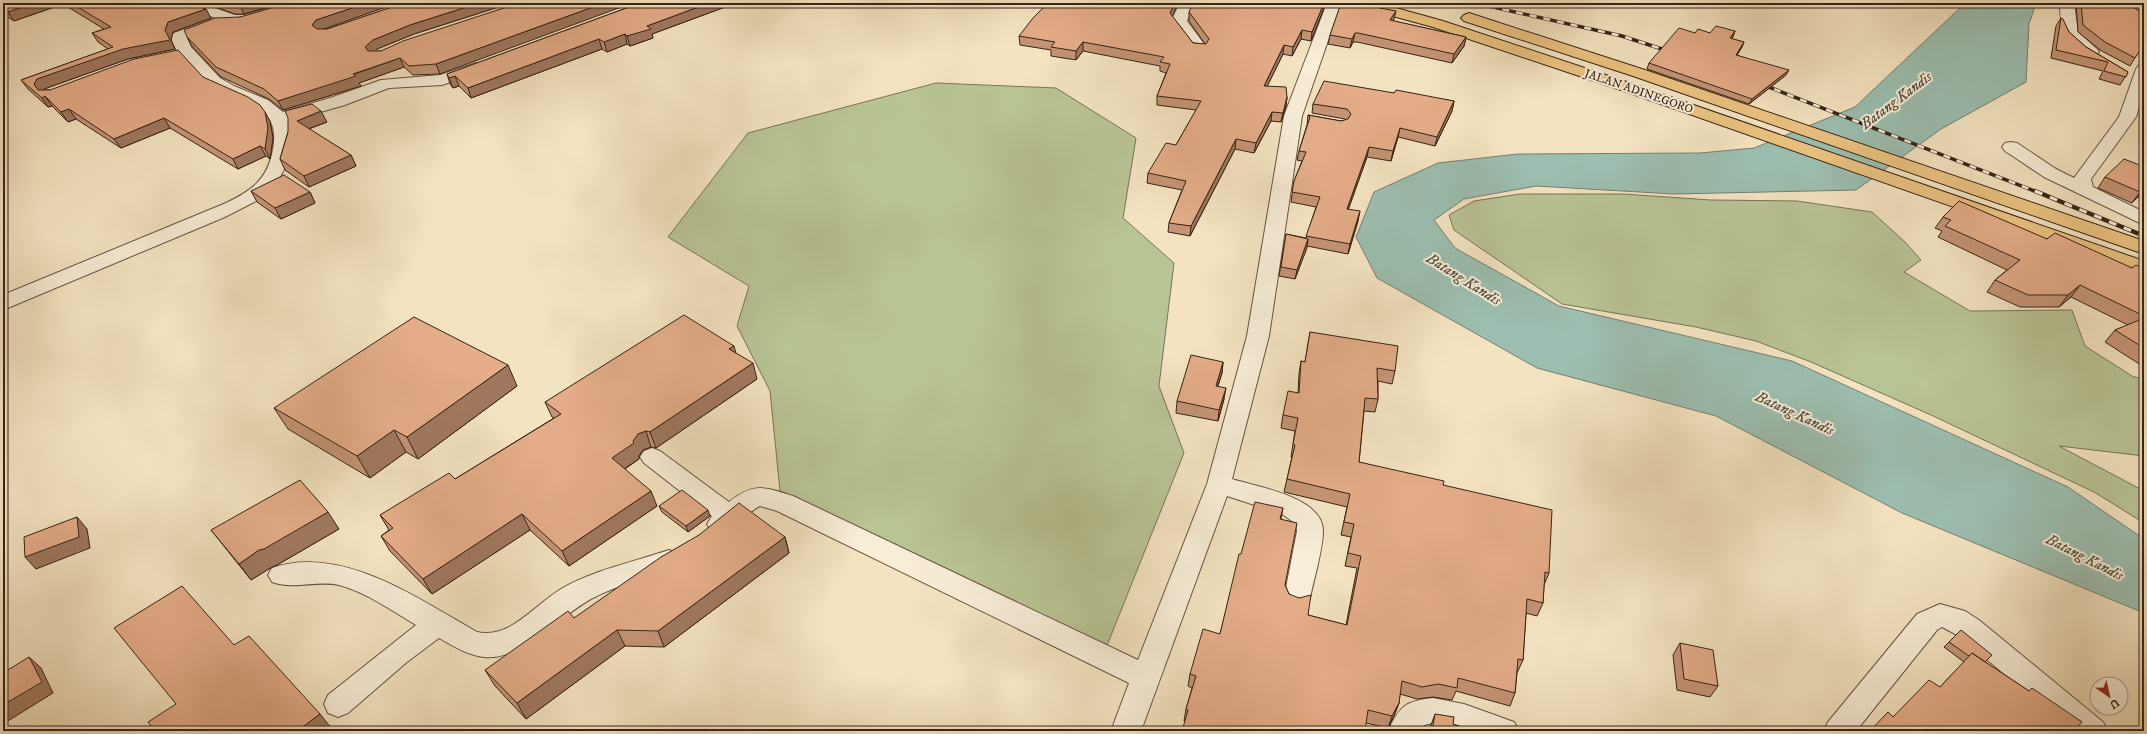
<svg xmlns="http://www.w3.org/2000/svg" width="2147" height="734" font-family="'IM FELL DW Pica',serif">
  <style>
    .green { fill: #b9c495; stroke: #787455 }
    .water { fill: #9cbeb0; stroke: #738072 }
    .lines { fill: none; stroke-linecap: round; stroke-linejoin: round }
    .minor-casing { stroke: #665340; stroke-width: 2 }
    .highway-casing { stroke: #362315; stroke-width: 2 }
    .minor { fill: #f8edd7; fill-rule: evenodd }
    .highway { fill: #eac280; fill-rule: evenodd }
    .rail-far1-casing { stroke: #362315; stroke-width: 3.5 }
    .rail-casing { stroke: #362315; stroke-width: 4.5 }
    .rail-far1 { stroke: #f8edd7; stroke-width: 2.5; stroke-dasharray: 7; stroke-linecap: butt }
    .rail { stroke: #f8edd7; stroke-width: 3; stroke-dasharray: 8; stroke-linecap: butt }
    .wall { fill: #c49475; stroke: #362315 }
    .shaded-wall { fill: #a0785f; stroke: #362315 }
    .building { fill: #e4ac88; stroke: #362315 }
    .labels { text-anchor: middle; stroke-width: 4; stroke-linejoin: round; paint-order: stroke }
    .far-street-label { font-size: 12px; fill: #362315; stroke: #f8edd7 }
    .water-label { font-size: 15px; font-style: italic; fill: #555244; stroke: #f8edd7 }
  </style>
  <rect width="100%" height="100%" fill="#f4e3c1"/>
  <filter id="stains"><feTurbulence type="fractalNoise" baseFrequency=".005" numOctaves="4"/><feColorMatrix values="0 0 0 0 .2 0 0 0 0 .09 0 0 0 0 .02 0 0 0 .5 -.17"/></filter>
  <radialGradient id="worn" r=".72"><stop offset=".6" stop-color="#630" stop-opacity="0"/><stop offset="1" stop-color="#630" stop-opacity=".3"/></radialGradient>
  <path class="green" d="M936 83 1056 88 1136 138 1123 218 1174 263 1159 386 1184 453 1102 658 780 491 770 391 737 326 749 286 668 237 748 133Z
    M1520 194H1623L1711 200 1797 201 1872 212 1905 242 1921 260 1904 272 1970 311 2072 310 2085 346 2132 376 2144 380V456L2059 446 2144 491V523L2094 492 1931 415 1811 362 1756 341 1696 327 1562 304 1454 230 1449 215 1474 201Z"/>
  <path class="water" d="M1961 3H2036L2029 24 2026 82 1941 129 1856 190 1674 194 1536 186 1464 199 1434 220 1455 248 1559 306 1792 361 2068 487 2144 539V613L1902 513 1716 416 1537 368 1377 278 1356 237 1374 192 1438 163 1518 154 1700 153 1754 148 1855 107 1961 7Z"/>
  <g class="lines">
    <defs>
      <path id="minor" d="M178 3H200L235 15H244L288 3H311L309 6 244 25 228 22 180 6Z
        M1180 3H1194L1187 21 1207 48 1205 51H1193L1183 39 1171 21Z
        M1327 3H1341L1302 116 1269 336 1232 479C1258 487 1323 497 1323 531 1323 549 1314 579 1310 598L1306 606 1297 609 1288 606 1284 598 1297 531 1296 524 1282 514 1227 496 1141 731H1111L1129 683 777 511 760 506C742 515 733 538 711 531L707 524 712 516 644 463 640 457 644 451 652 448 660 451 729 502C754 482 764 487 793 496L1138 660 1207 484 1247 336 1284 116Z
        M2060 3H2074L2078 32 2097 49 2099 52 2097 55H2085C2064 39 2060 29 2060 3Z
        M213 18 218 20 221 23 218 26 187 38 191 47 220 78 234 86 268 100 283 112 333 97 381 80 440 75 476 63 482 65 484 68 482 71 442 85 389 88 345 105 289 121 292 129V143L286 166 275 186 264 197 225 217 3 310V295L226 203C250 191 266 181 272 154 284 103 244 108 212 87 202 81 195 70 187 62 180 54 172 47 171 36L174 33Z
        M2144 64V92L2136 117 2091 179 2093 187 2144 212V225L2044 177 2005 151 2002 147 2005 143 2011 142 2017 143 2056 169 2074 178 2119 117 2136 69 2138 66Z
        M669 550 678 553 682 560 678 567C651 579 621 583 595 597 561 613 524 661 484 657 467 655 453 646 439 638L407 662 348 713 338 717 328 713 324 704 328 695 416 625C392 611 366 592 339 585 317 580 293 590 272 582L268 575 272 568C342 544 418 599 477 632 511 639 534 605 561 589 594 570 633 562 669 550Z
        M1940 604 1965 611 1979 620 2103 722 2108 731H2072L1959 636 1942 627 1937 630 1856 731H1823L1828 722 1917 614Z
        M1433 698 1464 704 1514 722 1519 731C1503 731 1484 734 1468 731 1456 729 1426 715 1418 731H1388C1400 706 1405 701 1433 698Z"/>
      <path id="highway" d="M1354 3H1378L1443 21 1633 84 2144 261V274L1621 90 1433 27 1356 6Z
        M1469 13 1645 70 2144 241V254L1633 76 1464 21 1461 18 1464 15Z"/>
    </defs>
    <use href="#minor" class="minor-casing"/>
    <use href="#highway" class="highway-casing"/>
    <use href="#minor" class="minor"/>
    <use href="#highway" class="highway"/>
    <defs>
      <path id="rail-far1" d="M1475 3 1622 36 1671 52
        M1761 84 2037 192"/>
      <path id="rail" d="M2035 191 2144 236"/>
    </defs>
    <use href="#rail-far1" class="rail-far1-casing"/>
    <use href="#rail" class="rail-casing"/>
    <use href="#rail-far1" class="rail-far1"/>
    <use href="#rail" class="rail"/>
  </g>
  <path class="wall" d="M3 3H188L211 18 173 32 171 40 175 49 128 59 44 89 43 90H50L203 77 270 121 273 138 270 159 266 156 238 169 170 128 121 148 76 119 68 122 52 106 48 107 28 89 21 80 108 49 98 42 92 33 104 29 63 4 14 21 3 14Z
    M205 3H282L244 14H235Z
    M397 3 322 29H327L404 3H511L414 34 377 49 375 51H381L519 3 440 74 413 75 404 67 359 83 361 86 283 110 269 99 221 77 192 46 187 37 240 17Z
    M640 3H736L652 34 653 38 630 46 627 44 607 52 602 49 471 98 459 86 453 88 450 84 447 74Z
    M1326 3 1311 41 1301 39 1292 56 1283 54 1267 86 1287 97 1286 106 1281 122 1271 121 1254 153 1235 149 1190 236 1168 232 1169 223 1182 190 1147 183 1148 173 1176 145 1196 110 1157 105V96L1166 73 1160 71V66L1083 51 1076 60 1051 56V50L1020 45 1019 36 1172 16 1193 43 1205 44 1189 21V12Z
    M2076 3H2127L2144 14V50L2140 49 2130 66 2100 50 2078 32Z
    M2134 3H2144V9Z
    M1381 8 1394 19 1393 21 1466 37 1464 46 1452 63 1357 42H1353L1350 48 1328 44 1330 35Z
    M2061 18 2069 32 2086 47 2128 72 2120 85 2099 79 2103 71 2051 58 2056 26Z
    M1735 31 1732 39 1744 42 1742 47 1737 55 1786 75 1749 104 1647 69 1649 63 1695 33H1710Z
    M1394 93 1454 101 1452 111 1435 146 1398 137 1391 161 1367 157 1348 209 1358 221 1348 254 1307 246 1295 279 1279 276 1286 234 1306 238 1316 207 1291 202 1294 181 1302 161 1297 160 1299 151 1307 125 1308 115 1341 121 1346 120 1345 119 1312 113 1313 104Z
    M327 122 309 129 351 155 356 166 309 187 285 170 280 159 288 132Z
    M2144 165V200L2138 197 2132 203 2098 188 2105 177 2142 166Z
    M251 191 310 192 315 203 281 219 257 202Z
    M1943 217 2047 239 2132 268 2144 269V367L2105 342 2115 330 2128 325 2071 297 2059 307H2020L1987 292 1995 280 2007 270 1938 237 1942 231 1935 228Z
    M1310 332 1395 371 1392 384 1378 381V399L1375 412 1364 411 1359 462 1443 485 1549 573 1544 585 1543 603 1537 616 1526 613 1523 660 1517 673 1515 693 1510 706 1456 691 1452 700 1433 697 1417 699 1400 694 1399 703 1394 716 1388 728 1366 723 1184 721 1186 709 1192 688 1188 686 1190 674 1220 634 1241 554 1283 508 1281 519 1285 585 1289 594 1308 615 1346 625 1357 568 1345 566 1351 537 1341 535 1347 507 1284 492 1287 479 1292 457H1291L1295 431 1281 428 1283 415 1298 393 1299 374 1301 361 1305 362Z
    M736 353 757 379 656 448 651 447 643 450 639 456V459L625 469 657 506 569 566 530 530 432 594 390 551 381 536 389 530 380 515 455 479 554 418 552 417 545 402Z
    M1223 362 1222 373 1218 386 1224 399 1218 421 1176 413 1177 401Z
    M517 386 418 459 406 452 370 478 288 429 274 408Z
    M659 506 710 516 688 532 662 512Z
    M339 529 277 565 272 567 251 580 211 530Z
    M785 537 789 553 664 647 625 646 526 719 495 686 485 670 574 618Z
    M1949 642 1985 662 2029 691 2082 722 1893 717 1940 687 1964 662 1944 647Z
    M1680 643 1718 686 1710 697 1677 690 1673 655Z
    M1435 714 1453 724 1473 731H1429L1431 725Z"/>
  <path class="shaded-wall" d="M34 3H62L63 4 14 21 8 12Z
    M244 3H282L244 14 239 4Z
    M367 3H397L321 30 316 34 312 25 316 20Z
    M479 3H511L414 34 377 49 369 57 365 47 373 40 410 25Z
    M604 3H632L440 74 436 64Z
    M709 3H736L652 34 653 38 630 46 627 36 647 26Z
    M1175 3H1178L1170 22V13Z
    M1324 3H1326L1311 41 1312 32Z
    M206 9 211 18 173 32 171 40 175 49 128 59 44 89 41 93 45 96 52 106 48 107 42 98 34 84 37 79 165 30 168 22Z
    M1396 11 1394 19 1389 29 1390 20Z
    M1302 30 1301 39 1292 56 1293 47Z
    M1735 31 1733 37 1728 43 1730 38Z
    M1355 33 1353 42 1350 48 1352 39Z
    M625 34 627 44 607 52 604 42Z
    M1466 37 1464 46 1452 63 1454 54Z
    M599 39 602 49 471 98 468 88Z
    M1083 42V51L1076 60V51Z
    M1744 42 1742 47 1734 60 1736 55Z
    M1284 45 1283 54 1263 95 1264 86Z
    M400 58 404 67 359 83 361 86 283 110 278 101Z
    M1789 70 1786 75 1749 104 1752 99Z
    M455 76 459 86 453 88 449 78Z
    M1287 97 1286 106 1281 122 1283 113Z
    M1454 101 1452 111 1435 146 1437 137Z
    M69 109 76 119 68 122 61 112Z
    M321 111 327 122 302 131 297 121Z
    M265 112 270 121 273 138 270 159 265 149Z
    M1272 112 1271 121 1254 153 1256 143Z
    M164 118 170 128 121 148 114 139Z
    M1400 128 1398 137 1391 161 1393 151Z
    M1236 139 1235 149 1190 236 1191 226Z
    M260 146 266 156 238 169 233 159Z
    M1369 147 1367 157 1345 219 1347 209Z
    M351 155 356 166 309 187 304 176Z
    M2144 188 2138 197 2132 203 2140 192Z
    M310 192 315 203 281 219 275 208Z
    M1360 211 1358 221 1348 254 1350 244Z
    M1308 239 1307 248 1295 279 1297 270Z
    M2080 285 2071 297 2059 307 2068 295Z
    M734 346 738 361 729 349Z
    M1223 362 1222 373 1214 397 1216 386Z
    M753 363 757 379 656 448 650 432Z
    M508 365 517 386 418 459 407 437Z
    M1226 388 1224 399 1218 421 1219 410Z
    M394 430 406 452 370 478 357 456Z
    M646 431 651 447 643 450 639 456V459L618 473 612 458 638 434Z
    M651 491 657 506 569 566 562 551Z
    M708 510 710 516 688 532 686 526Z
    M328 512 339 529 277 565 272 567 251 580 239 564 259 550Z
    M522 514 530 530 432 594 423 579Z
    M77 517 87 529 90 548 36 569 25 557Z
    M785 537 789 553 664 647 658 631Z
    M3 596 8 606 3 609Z
    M617 630 625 646 526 719 517 703Z
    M29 657 41 668 53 693 3 724V705Z
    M1399 703 1394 716 1388 728 1392 716Z
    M320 714 332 729 329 731H297Z"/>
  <path class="building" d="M3 3H34L8 12 3 9Z
    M71 3H188L206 9 168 22 165 30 170 40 123 49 37 79 34 84 38 90H50L134 59 178 50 203 77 248 97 260 105 265 112 268 128 265 149 260 146 233 159 164 118 114 139 69 109 61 112 45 96 42 98 21 80 113 47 92 33 111 27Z
    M227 3H244L239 4H231Z
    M289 3H367L316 20 312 25 317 29H327L404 3H479L410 25 373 40 365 47 368 51H381L403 41 519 3H604L436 64 409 66 400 58 353 74 356 76 278 101 264 89 216 67 187 37 184 30 215 18 240 17Z
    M640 3H709L647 26 651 29 627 36 625 34 604 42 599 39 468 88 455 76 449 78 447 74Z
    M1048 3H1175L1170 13 1193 43 1206 44 1209 39 1189 12 1193 3H1324L1312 32 1302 30 1293 47 1284 45 1264 86 1286 87 1287 97 1283 113 1272 112 1256 143 1236 139 1191 226 1169 223 1186 181 1148 173 1166 143 1176 145 1201 101 1157 96 1170 64 1160 62 1164 57 1083 42 1076 51 1051 47 1055 42 1019 36 1033 18Z
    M1341 3H1372L1381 5 1380 8 1396 11 1390 20 1466 37 1454 54 1358 33H1355L1352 39 1330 35Z
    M2081 3H2127L2144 14V44L2135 58 2105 42 2083 25Z
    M2061 18 2063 19 2069 32 2086 47 2128 72 2126 77 2104 71 2108 62 2056 50Z
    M1716 26 1735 31 1730 38 1744 42 1736 55 1789 70 1752 99 1649 63 1679 28 1695 33 1698 29 1710 33Z
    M1324 81 1394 93 1396 90 1454 101 1437 137 1400 128 1393 151 1369 147 1347 209 1360 211 1350 244 1306 236 1320 197 1292 192 1294 181 1306 152 1299 151 1310 117 1308 115 1341 121 1348 119 1351 114 1347 109 1313 104Z
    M312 104 321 111 297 121 351 155 304 176 280 159 288 132V118L285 111Z
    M2124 159 2142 166 2144 165V188L2140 192 2105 177Z
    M284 175 310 192 275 208 251 191Z
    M1959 201 2047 239 2055 233 2132 268 2136 265 2144 269V316L2080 285 2068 295H2028L1995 280 2020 260 1945 226 1951 220 1943 217Z
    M1286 234 1308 239 1297 270 1281 267Z
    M684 315 734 346 729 349 753 363 650 432 646 431 638 434 633 441 634 443 612 458 651 491 562 551 522 514 423 579 381 536 393 528 380 515 449 473 455 479 561 414 545 402Z
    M414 317 508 365 407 437 394 430 357 456 274 408Z
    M2144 318V348L2115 330Z
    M1310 332 1398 346 1395 371 1377 368 1378 399 1365 398 1359 462 1444 481 1443 485 1552 510 1549 573 1545 572 1543 603 1527 599 1523 660 1518 659 1515 693 1458 678 1457 688 1438 684 1422 687 1402 681 1399 703 1392 716 1368 710 1365 731H1182L1188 710 1186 709 1196 676 1190 674 1203 629 1220 634 1239 554H1241L1255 502 1283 508 1280 519 1297 523 1285 585 1289 594 1299 598 1311 595 1308 615 1347 625 1361 556 1348 553 1354 524 1344 522 1350 494 1287 479 1295 445 1293 444 1298 418 1283 415 1288 391 1299 393 1301 361 1305 362Z
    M1191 355 1223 362 1216 386 1226 388 1219 410 1177 401Z
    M300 480 328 512 264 549 259 550 239 564 211 530Z
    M682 490 708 510 686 526 659 506Z
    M739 503 785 537 658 631 617 630 517 703 485 670 568 611 574 618 661 557 699 535Z
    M77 517 79 537 25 557 24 537Z
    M182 586 234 645 249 636 320 714 297 731H155L148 722 176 704 114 628Z
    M1961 630 1992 655 1985 662 1972 653 1969 656 1949 642Z
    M1680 643 1713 650 1718 686 1684 679Z
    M1972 653 2029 691 2032 688 2082 722 2074 731H1870L1888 712 1893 717 1929 680 1940 687Z
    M29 657 42 682 3 705V673Z
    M1435 714 1454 717 1453 724 1473 731H1432Z"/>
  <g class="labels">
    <g class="far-street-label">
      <text transform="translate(1639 91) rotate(19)" y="4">JALAN ADINEGORO</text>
    </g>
    <g class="water-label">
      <text transform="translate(1896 100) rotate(-37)" y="5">Batang Kandis</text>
      <text transform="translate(1464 279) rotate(32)" y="5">Batang Kandis</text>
      <text transform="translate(1795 413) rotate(25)" y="5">Batang Kandis</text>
      <text transform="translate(2085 557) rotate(27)" y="5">Batang Kandis</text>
    </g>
  </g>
  <rect width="2147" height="734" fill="none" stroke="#f4e3c1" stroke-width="16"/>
  <rect x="4" y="4" width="2139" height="726" fill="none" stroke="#362315" stroke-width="2"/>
  <rect x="8" y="8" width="2131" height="718" fill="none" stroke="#362315"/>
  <g transform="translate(2109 696) rotate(146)"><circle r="19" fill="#f8edd7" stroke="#aa9c89"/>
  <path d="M0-3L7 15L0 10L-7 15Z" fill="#8f2418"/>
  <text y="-6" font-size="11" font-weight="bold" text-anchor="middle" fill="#362315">U</text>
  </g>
  <rect width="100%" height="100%" filter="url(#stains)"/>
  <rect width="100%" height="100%" fill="url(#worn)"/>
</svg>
